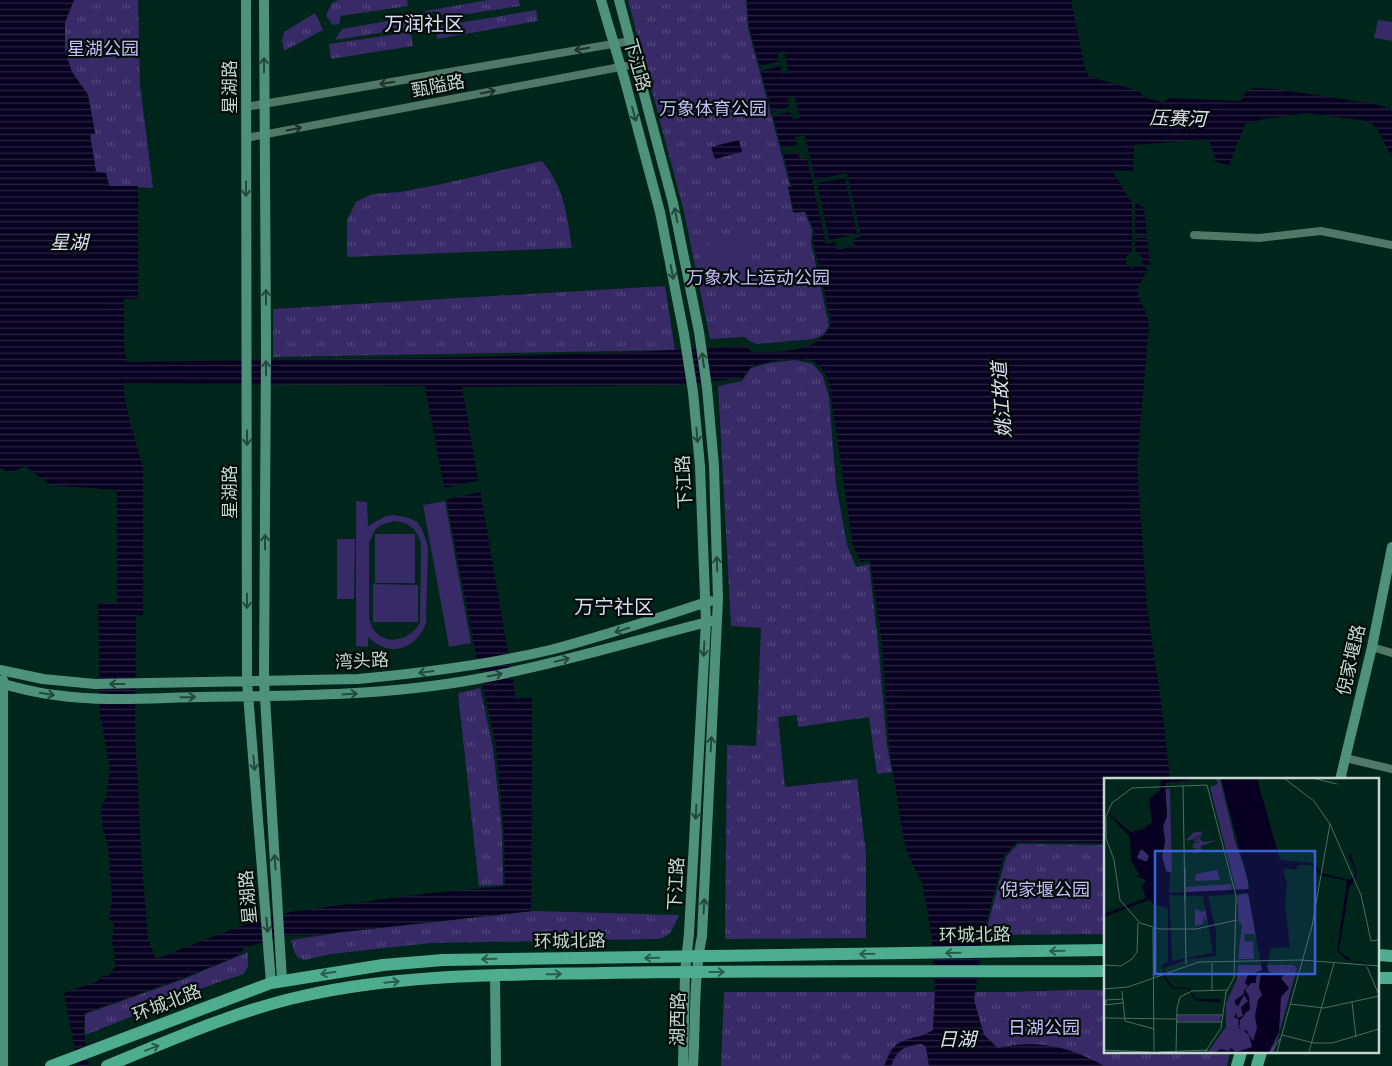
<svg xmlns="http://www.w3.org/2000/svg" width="1392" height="1066" font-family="Commissioner,'Noto Sans SC',sans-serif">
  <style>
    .grass { fill: url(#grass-tufts) }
    .garden { fill: #382a67; fill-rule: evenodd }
    .water { fill: url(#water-rules); fill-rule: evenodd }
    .pier { fill: #00251a; fill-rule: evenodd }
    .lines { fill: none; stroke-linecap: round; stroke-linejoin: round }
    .street { stroke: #507768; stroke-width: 8 }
    .secondary { stroke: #4f927c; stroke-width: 10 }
    .primary { stroke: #4fad8f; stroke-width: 12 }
    .oneway { stroke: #1d3129 }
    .oneway2 { stroke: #24483c }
    .oneway3 { stroke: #285c4b }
    .labels { text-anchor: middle; stroke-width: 4.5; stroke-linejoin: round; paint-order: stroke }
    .park-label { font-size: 18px; fill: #c6bdfd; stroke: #010b07 }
    .street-label { font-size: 18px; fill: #c3d7cf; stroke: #010b07 }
    .water-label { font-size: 19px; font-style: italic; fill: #e1dff5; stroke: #010b07 }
    .quarter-label { font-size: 20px; fill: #dfdcfa; stroke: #010b07 }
    .inset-road { fill: none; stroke: #4e6c62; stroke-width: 1 }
    .view { fill: #3663d7; fill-opacity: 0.15; stroke: #3663d7; stroke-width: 2.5 }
    .inset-edge { fill: none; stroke: #c3d7cf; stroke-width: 2.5 }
  </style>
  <defs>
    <pattern id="grass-tufts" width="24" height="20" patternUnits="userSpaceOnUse" patternTransform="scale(1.25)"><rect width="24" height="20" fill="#382a67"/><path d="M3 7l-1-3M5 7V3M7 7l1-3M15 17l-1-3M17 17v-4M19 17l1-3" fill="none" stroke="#53487c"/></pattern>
    <pattern id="water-rules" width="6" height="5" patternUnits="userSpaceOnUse" patternTransform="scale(1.25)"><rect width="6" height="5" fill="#080020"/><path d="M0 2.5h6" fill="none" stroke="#2a243f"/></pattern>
  </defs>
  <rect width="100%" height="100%" fill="#00251a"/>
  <path class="grass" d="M74 0H138L140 85 153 188 109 186 106 173 96 172 90 135 95 133 88 95 72 72 65 51V22Z
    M339 0H407L408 6 341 16 339 24 332 25 326 15 332 3Z
    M488 0H519L520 6 448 17 434 11 426 14 425 11Z
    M628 0H746L748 28 790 186 788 187 793 213 805 212 812 230 811 243 829 326 823 335 814 339 757 344 751 342 745 337 710 339 684 212Z
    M536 10 538 21 437 39 436 27Z
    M315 13 323 30 284 51 282 40 284 32Z
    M409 17 411 28 335 40 342 29Z
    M411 32 413 46 331 59 329 44Z
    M542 161C564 187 567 215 572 248L347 257V220L356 202 372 194 400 192 442 184Z
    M665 286 675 350 273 357V309Z
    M795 360 813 364 823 376 829 398 836 484 847 545 856 567 869 564 878 643 887 745 892 772 877 774 869 717 798 727 797 715 778 717 785 787 857 779 866 854V938L725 939 727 745 756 746 761 628 731 626 718 386 742 381 751 368 769 363Z
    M480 688 493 748 502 830 503 885 479 886 458 693Z
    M1018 844 1106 845V934L985 935 1006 857Z
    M534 911 679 915C673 927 672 937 657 939L431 943 331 954 305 960 300 959 297 956 294 951 291 940 345 932Z
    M248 952V966L244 974 216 983 85 1035V1014L184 979Z
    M1070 990H1106V1052H1230L1227 1066H721L724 992H1007Z"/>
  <path class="garden" d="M1378 20 1392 22V41L1374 38Z
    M722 234C729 240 736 237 744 236L747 250 740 257 743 264 749 263 752 278 748 282 720 284 713 271 708 244 714 235Z
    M356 501 367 502 368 526 386 516 394 515 409 518 417 522 422 529 428 547 426 623C416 650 389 658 368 637V647L356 646ZM394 521C409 522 418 530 421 544L420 623C407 645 375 647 369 618V543L375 530 381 525Z
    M445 501 471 643 449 647 423 505Z
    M375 534H415V583H375Z
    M337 539H355L354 599H337Z
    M373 584 418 585V622H373Z"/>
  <path class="water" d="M0 0H74L65 22V51L72 72 88 95 95 133 90 135 96 172 106 173 109 186H138V299H124V349L127 362C333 359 539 359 745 346L752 352C779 352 821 354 831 323L813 240 814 231 805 211 794 212 788 187H792L749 27 747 0H1071L1084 64 1088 76 1138 91 1145 98 1163 102 1170 98 1238 101 1241 100 1247 91 1253 88 1275 89 1375 104 1387 108 1392 112V158L1377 129 1372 124 1360 120 1306 113 1264 119 1245 124 1229 165 1214 161 1215 155 1208 139 1134 145 1133 171 1112 170 1129 199 1144 208 1150 265 1137 289C1140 302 1146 311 1149 323L1137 464 1147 608 1162 709 1170 780H1106V843L1017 842 1004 855 983 935 974 1000 984 1035 998 1048C1036 1039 1070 1046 1104 1066H929L926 1047 921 1044C904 1046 897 1050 891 1066H884C887 1059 890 1050 896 1045 906 1037 922 1038 933 1030L935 990 932 937 922 883 907 852 903 836 889 746 882 644 870 560 861 562 853 547 829 383C826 375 821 365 812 361 796 355 768 362 752 366L742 378 676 385 462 387 516 699 532 697 531 911 304 936 292 935 245 947 237 956 183 978 85 1013 84 1033 89 1066H78L64 993 98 981 102 976H108L117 965 113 960 115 956 112 943 114 925 109 919 112 901 108 845 103 830 101 808 102 804 106 798 110 769 100 715 98 603H117V490L50 485 25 466 11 473 0 468ZM124 383 425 386 475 651 496 746 504 831 505 886 414 895 291 912 251 922 156 959 148 939 141 854 135 730 136 615H143V469L129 419 124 393Z
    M739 140 742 152 715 159 711 147Z"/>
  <path class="pier" d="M784 51 789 73 782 74 780 66 760 71 759 66 779 61 777 53Z
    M795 97 800 118 793 120 790 112 771 116 770 112 789 107 787 98Z
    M805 135 815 180 847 173 861 237 853 239 855 246 837 250 835 242 826 244 807 158 800 159 798 152 782 155 781 148 797 145 795 137ZM845 178 857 234 829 240 817 183Z
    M1132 198 1135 200V235L1150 236V238H1135V251L1141 256 1142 263 1151 268 1149 270 1140 264 1132 268 1126 264V257L1132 251Z
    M480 480 482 492 444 500 442 488Z"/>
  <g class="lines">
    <path class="street" d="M246 107 630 41
      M246 138 636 64
      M1194 235 1259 238 1321 231 1392 245
      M1372 647 1392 653
      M1345 758 1392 769"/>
    <path class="secondary" d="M246 0 247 681 271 983
      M264 0 266 346 264 681 282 980
      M601 0 625 81 660 212 684 334 693 392 700 466 706 622 689 933 685 972 683 1066
      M619 0 673 203 699 332 707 388 714 466 718 599 702 936C693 980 696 1022 693 1066
      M0 670 43 679 95 684 358 679C423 673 487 665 550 650 604 636 657 618 710 601
      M0 683C18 688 37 693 55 695 102 702 151 698 199 697 292 696 385 696 477 679 556 664 633 641 711 621
      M1340 780 1372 647 1392 547
      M495 976 496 1066
      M3 1066V680"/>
    <path class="primary" d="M1378 955 1392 956
      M1378 978H1392
      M51 1066 271 983 383 965 443 960 1106 950
      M107 1066C171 1040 235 1011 303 996 401 974 503 975 602 973 770 970 938 972 1106 971
      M1237 1066 1241 1052
      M1257 1066 1261 1052"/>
  </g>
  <defs><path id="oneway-shaft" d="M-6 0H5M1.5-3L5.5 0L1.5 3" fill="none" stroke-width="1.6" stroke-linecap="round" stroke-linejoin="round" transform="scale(1.25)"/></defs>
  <g class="oneway">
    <use href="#oneway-shaft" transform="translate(582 49) rotate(170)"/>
    <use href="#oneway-shaft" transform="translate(387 83) rotate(170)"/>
    <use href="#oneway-shaft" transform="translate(488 92) rotate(-11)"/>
    <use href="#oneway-shaft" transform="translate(294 129) rotate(-11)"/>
  </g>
  <g class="oneway2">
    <use href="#oneway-shaft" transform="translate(264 65) rotate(-90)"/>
    <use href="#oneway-shaft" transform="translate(634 114) rotate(75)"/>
    <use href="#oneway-shaft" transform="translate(246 189) rotate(90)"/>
    <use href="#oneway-shaft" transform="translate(676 215) rotate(-101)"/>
    <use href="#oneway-shaft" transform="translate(672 272) rotate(79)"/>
    <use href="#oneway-shaft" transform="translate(266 297) rotate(-90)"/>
    <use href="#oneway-shaft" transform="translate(703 360) rotate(-98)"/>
    <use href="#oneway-shaft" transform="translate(266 368) rotate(-90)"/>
    <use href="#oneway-shaft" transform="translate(697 435) rotate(85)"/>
    <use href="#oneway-shaft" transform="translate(247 438) rotate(90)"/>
    <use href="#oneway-shaft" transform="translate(265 542) rotate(-90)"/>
    <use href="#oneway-shaft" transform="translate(717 564) rotate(-92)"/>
    <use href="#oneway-shaft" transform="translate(247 601) rotate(90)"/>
    <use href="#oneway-shaft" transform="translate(622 630) rotate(162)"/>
    <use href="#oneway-shaft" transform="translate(704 649) rotate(93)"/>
    <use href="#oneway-shaft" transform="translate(562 660) rotate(-13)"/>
    <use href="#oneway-shaft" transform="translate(426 672) rotate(172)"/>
    <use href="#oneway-shaft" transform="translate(495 675) rotate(-11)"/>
    <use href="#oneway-shaft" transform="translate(117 684) rotate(-180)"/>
    <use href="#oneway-shaft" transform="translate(47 694) rotate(9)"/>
    <use href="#oneway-shaft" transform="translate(350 694) rotate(-4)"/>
    <use href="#oneway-shaft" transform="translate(188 697) rotate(-1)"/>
    <use href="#oneway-shaft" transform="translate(711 744) rotate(-87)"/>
    <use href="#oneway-shaft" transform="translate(254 763) rotate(85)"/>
    <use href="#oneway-shaft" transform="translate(696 812) rotate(93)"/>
    <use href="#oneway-shaft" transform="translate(275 862) rotate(-94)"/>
    <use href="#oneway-shaft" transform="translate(704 906) rotate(-87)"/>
    <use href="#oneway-shaft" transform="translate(267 925) rotate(85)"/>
  </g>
  <g class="oneway3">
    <use href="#oneway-shaft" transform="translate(1057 951) rotate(179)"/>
    <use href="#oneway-shaft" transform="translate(953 953) rotate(179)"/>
    <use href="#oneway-shaft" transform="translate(867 954) rotate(179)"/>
    <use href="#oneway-shaft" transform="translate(652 958) rotate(179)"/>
    <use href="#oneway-shaft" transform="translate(489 959) rotate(179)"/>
    <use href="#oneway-shaft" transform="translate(717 972)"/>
    <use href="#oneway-shaft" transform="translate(328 973) rotate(170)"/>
    <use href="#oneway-shaft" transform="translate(554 974) rotate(-1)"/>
    <use href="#oneway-shaft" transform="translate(392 982) rotate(-6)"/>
    <use href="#oneway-shaft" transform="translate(152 1048) rotate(-22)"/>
  </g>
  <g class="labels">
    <g class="park-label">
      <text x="103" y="55">星湖公园</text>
      <text x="713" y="115">万象体育公园</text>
      <text x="758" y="284">万象水上运动公园</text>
      <text x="1045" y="896">倪家堰公园</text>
      <text x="1044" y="1034">日湖公园</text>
    </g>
    <g class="street-label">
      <text transform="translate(637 65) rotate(74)" y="6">下江路</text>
      <text transform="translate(438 86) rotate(-11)" y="6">甄隘路</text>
      <text transform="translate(230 87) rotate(-90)" y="6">星湖路</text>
      <text transform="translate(684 482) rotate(-93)" y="6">下江路</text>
      <text transform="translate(230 492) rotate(-90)" y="6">星湖路</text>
      <text transform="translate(1351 660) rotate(-77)" y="6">倪家堰路</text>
      <text transform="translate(362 661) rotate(-3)" y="6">湾头路</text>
      <text transform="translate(676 884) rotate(-87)" y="6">下江路</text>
      <text transform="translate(248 897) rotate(-95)" y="6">星湖路</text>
      <text transform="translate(975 935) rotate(-1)" y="6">环城北路</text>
      <text transform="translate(570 941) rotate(-1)" y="6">环城北路</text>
      <text transform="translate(167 1003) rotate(-21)" y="6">环城北路</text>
      <text transform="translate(678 1019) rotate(-89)" y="6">湖西路</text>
    </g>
    <g class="water-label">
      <text transform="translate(1178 118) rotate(2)" y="7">压赛河</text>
      <text x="69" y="249">星湖</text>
      <text transform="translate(1001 400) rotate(-94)" y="7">姚江故道</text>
      <text x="957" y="1046">日湖</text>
    </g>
    <g class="quarter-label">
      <text x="424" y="31">万润社区</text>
      <text x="614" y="614">万宁社区</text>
    </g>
  </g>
  <g transform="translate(1104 778)">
    <rect width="275" height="275" fill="#00251a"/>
    <path d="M112 1H116L131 63 144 100V112H132L106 9 114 6ZM61 11H66L68 95 62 93 58 78 61 64 59 48 63 38ZM97 53 98 57 89 60 98 59 95 61 100 64 114 62 97 68V74L89 76V71L96 70H89V66L97 63 89 64 94 60 83 63V61L89 55ZM33 78a6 6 0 1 1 12 0a6 6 0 1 1-12 0ZM113 92 116 102 91 103 92 96ZM127 106 128 113 82 114V109ZM142 115 146 119 153 162 150 156H140L141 164 149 163 150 181H134L138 146 135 145 133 118ZM134 187H189L193 190 170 274H104L122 249V225L133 201ZM73 238H117L116 243H73Z" fill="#382a67"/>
    <path d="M91 131 99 134 102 131 105 147 100 138 99 146 91 148Z" fill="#382a67"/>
    <path d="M57 1H98L61 5 63 38 59 48 61 64 58 79 62 93 66 95 65 115 146 111 117 1H153L176 82 210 85 217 95 245 102 252 96 245 78 246 74 253 97 245 110 235 173 248 183 262 185 275 197 261 186 243 182 233 173 243 103 217 97 207 87H194L192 92 181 90 179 93 183 104 181 127 186 169 167 170 163 188 165 194 180 197 177 200 185 210 177 219 175 254 165 274H111L117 271 125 273 127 270 132 274 148 269 145 257 139 252 143 253 149 263 153 250 151 238 154 222 158 217 155 210 157 194 152 199V205H147L141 212 145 218 146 232 142 234 139 239 136 242V246L134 249 138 251 134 250 135 242 130 239 133 235V240L139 238 137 229 144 223 140 217 134 228 131 226V222L140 216V212L144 208 141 205 144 197 158 192 144 115 104 118 112 153V178L84 181 60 190 61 199 69 209 85 210 92 221H115L117 224 92 223 84 211 68 210 60 200 58 187 64 184V130L51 127 45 122 0 139V136L42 120 38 109 42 102 32 98 35 96 27 83 26 59 0 31 26 54 40 51 48 44 45 21 56 12ZM37 70 45 78 43 84 33 80ZM65 117 99 118 109 175 68 183Z" fill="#080020" fill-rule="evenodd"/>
    <path class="inset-road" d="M212 1 233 6M79 7 82 186M2 40V60L10 82 16 122 36 145 56 151H92L133 142M0 42 8 25 28 10 103 7 132 118 130 200 121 216M226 46 257 117 267 163 275 162M81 89V123M49 150 50 274M108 185V212M0 187 17 188 28 181 33 174 34 145M263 189 275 217M0 211 24 209 95 184 197 182 275 188M18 213 21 243 50 251M248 224 252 259M186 226 220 230 275 218M0 227 19 225M2 227V222L19 221M72 237H118M0 240 72 241M72 244H118M178 257 210 265H228L275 251M0 272 46 274M54 274 104 272M72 274 73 230 76 219 88 213 124 212M101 274 117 250 122 214M167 274 176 261M173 274 208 148 226 46 210 23 181 1M205 274 230 185"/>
    <path class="view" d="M51 73H211V196H51Z"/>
    <rect width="275" height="275" class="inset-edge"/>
  </g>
</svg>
